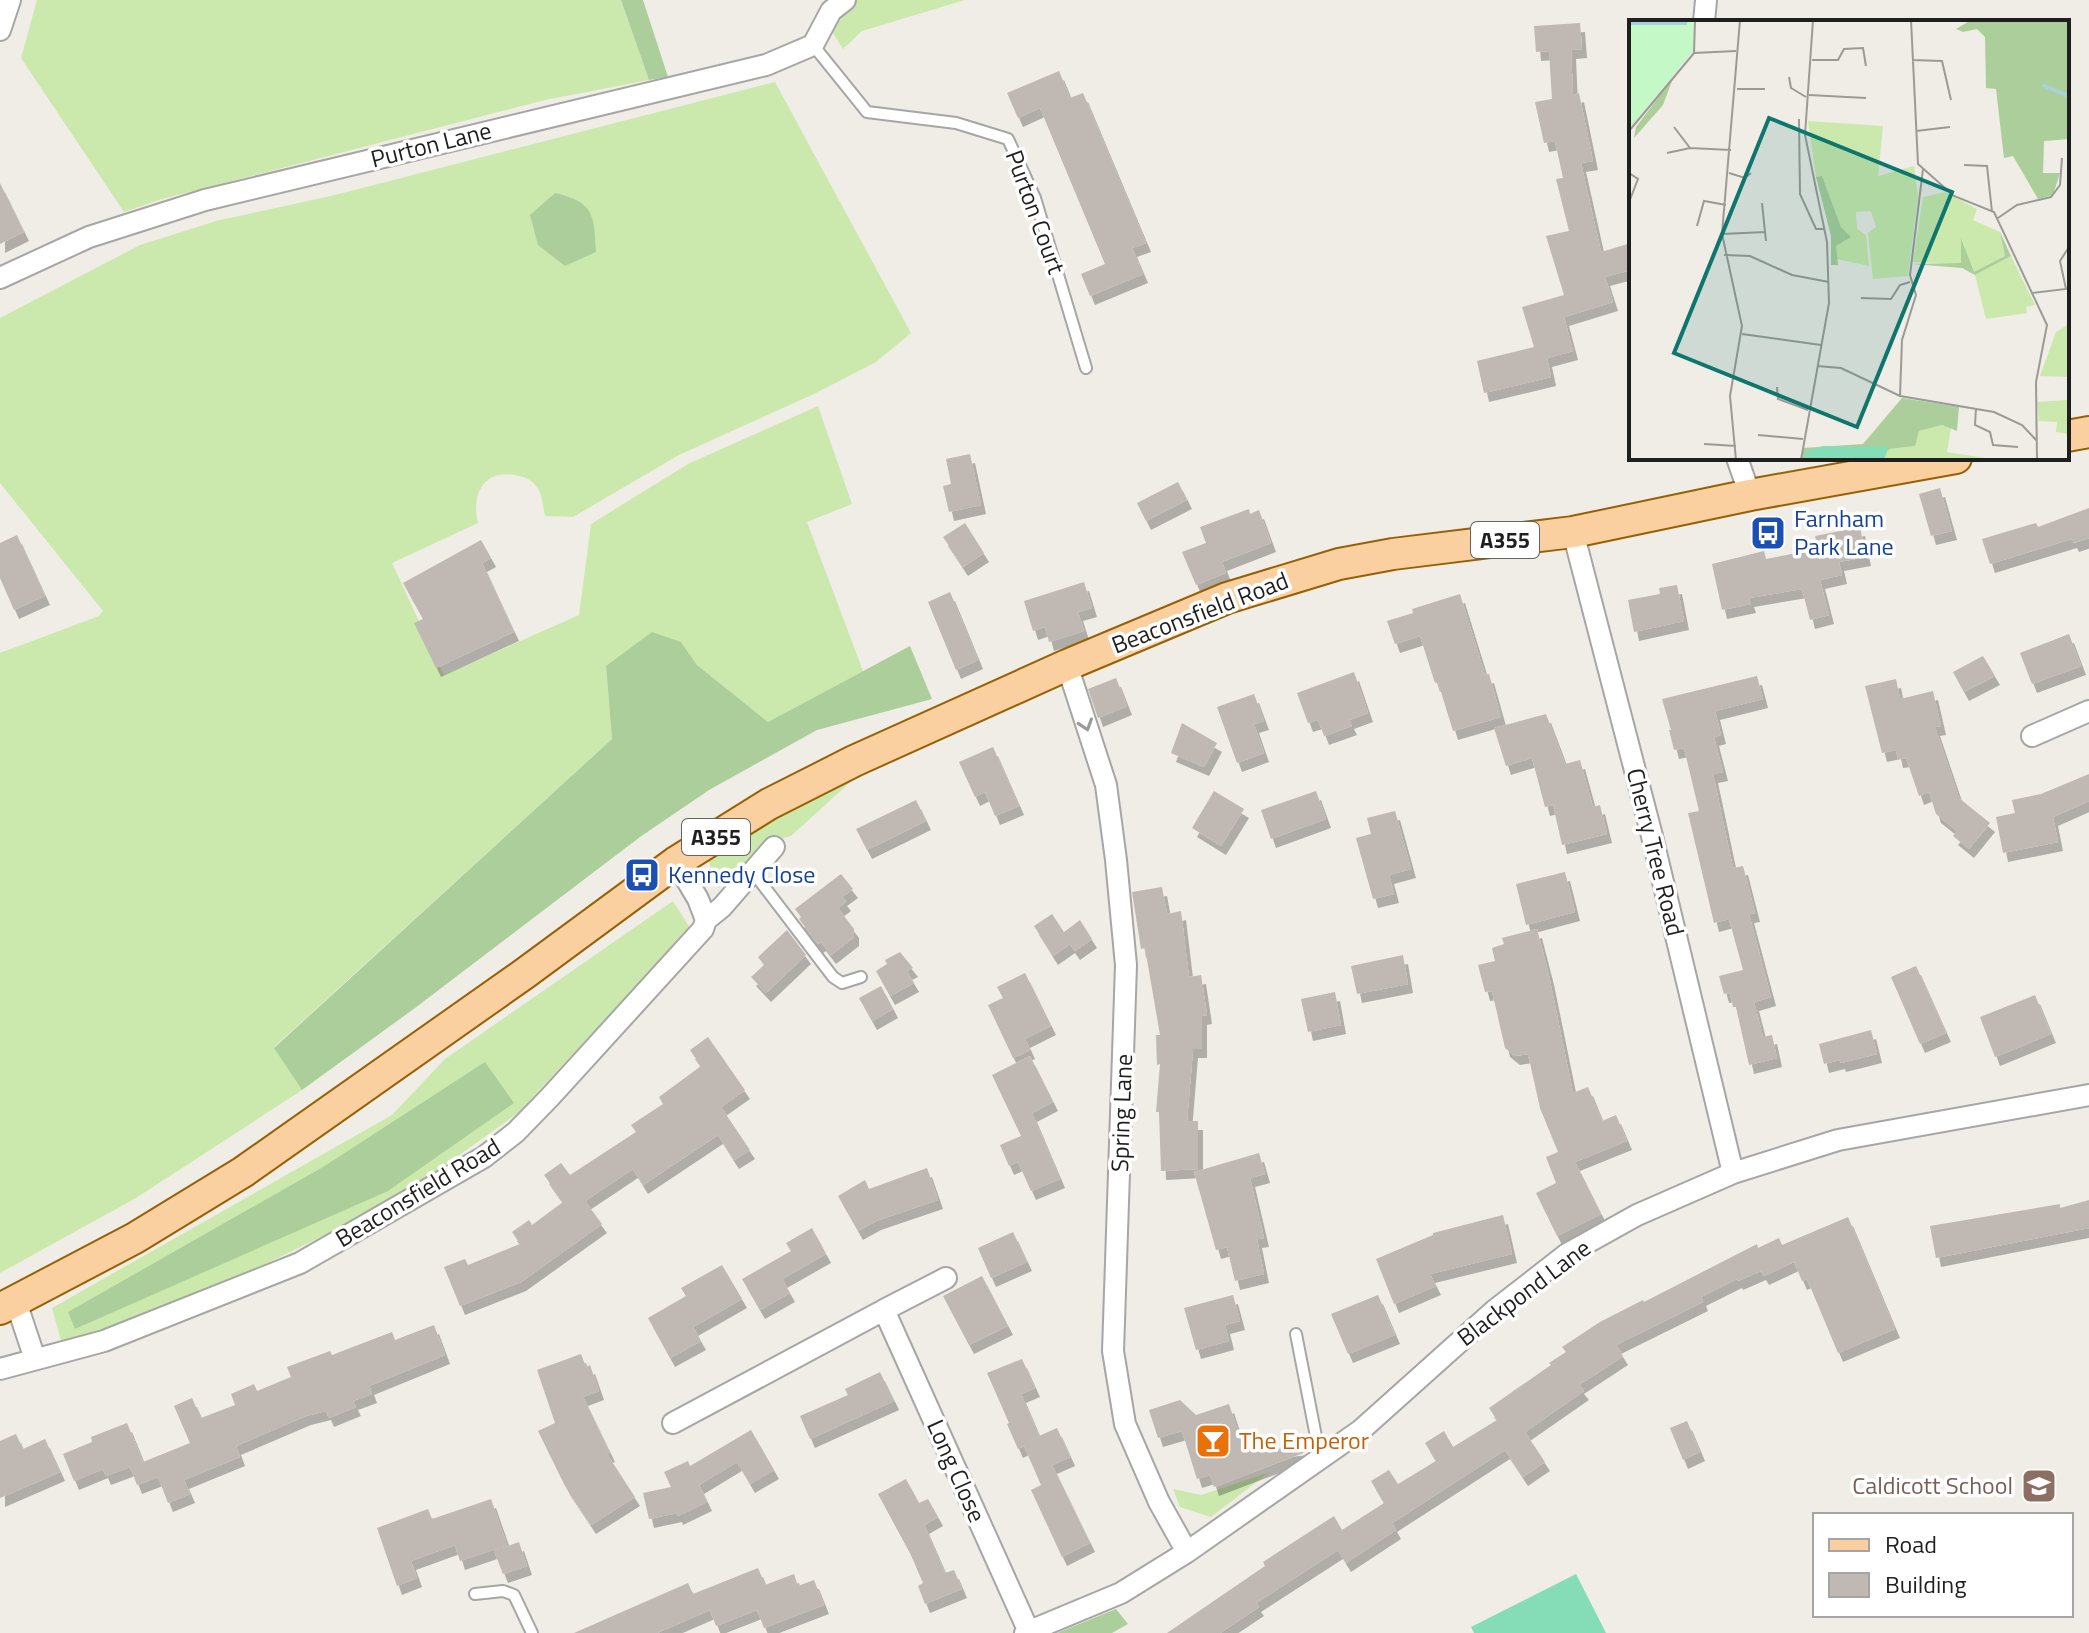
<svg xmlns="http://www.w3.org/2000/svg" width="2089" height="1633" font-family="'Titillium Web',sans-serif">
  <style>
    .grass { fill: #cce9ad }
    .forest { fill: #acce9b }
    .pitch { fill: #85ddb8 }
    .building { fill: #c0b8b2; filter: url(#shadow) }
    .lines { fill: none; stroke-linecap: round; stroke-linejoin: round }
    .lane-casing { stroke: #a6a6a6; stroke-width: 14 }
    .street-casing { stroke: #a6a6a6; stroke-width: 24 }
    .primary-casing { stroke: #976103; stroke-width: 34 }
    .lane { stroke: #fff; stroke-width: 10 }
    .street { stroke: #fff; stroke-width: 20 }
    .primary { stroke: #fad0a0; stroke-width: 30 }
    .oneway { stroke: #9a9a9a }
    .labels { text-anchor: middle; stroke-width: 7; stroke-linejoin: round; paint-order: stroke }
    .shield { fill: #fff; stroke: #626262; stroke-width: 2 }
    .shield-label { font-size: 22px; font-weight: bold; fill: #1f1f1f }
    .street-label { font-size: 24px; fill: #1f1f1f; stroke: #fff }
    .transit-label { font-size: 24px; fill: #164399; stroke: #fff; text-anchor: start }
    .food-label { font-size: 24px; fill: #c56008; stroke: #fff; text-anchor: start }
    .education-label { font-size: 24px; fill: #785e54; stroke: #fff; text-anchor: end }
    .inset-river { fill: none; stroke: #a7d2dc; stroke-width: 4 }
    .inset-road { fill: none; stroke: #9c9a96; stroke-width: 2 }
    .view { fill: #0f766e; fill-opacity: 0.15; stroke: #0f766e; stroke-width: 4 }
    .inset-edge { fill: none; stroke: #1f1f1f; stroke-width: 4 }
  </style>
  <defs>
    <filter id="shadow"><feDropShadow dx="5" dy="9" stdDeviation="0" flood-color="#0004"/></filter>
  </defs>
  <rect width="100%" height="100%" fill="#f0ece6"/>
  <path class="grass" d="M37 0H621L649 80 545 100 162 199 124 212 21 58Z
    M851 0H965L862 31 843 49 829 27Z
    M775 82 911 333 876 362 816 393 679 455 573 517 545 516C543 507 542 493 536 486 530 478 524 477 514 475 483 469 471 496 478 523L392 563 444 675 579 615 591 524 688 464 818 406 852 504 807 522 863 671 768 722 697 665 681 642 606 667 612 739 274 1047 302 1090 136 1198 0 1273V653L99 616 103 611 0 483V318L140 245 216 221 335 195Z
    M857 776 791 836 775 840 718 888 708 859 766 821Z
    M673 901 690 928 518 1113 395 1201 220 1286 62 1344 52 1308 392 1115 445 1059Z
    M1268 1473 1211 1517 1180 1507 1173 1489 1201 1495Z"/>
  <path class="forest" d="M621 0H643L668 77 649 80Z
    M555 193C595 202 594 216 596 252L565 266 538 245 530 215Z
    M652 632 681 642 697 665 768 722 910 646 932 699 817 730 709 790 640 837 415 1008 302 1090 274 1048 612 739 606 666Z
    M485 1062 514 1103 388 1191 75 1329 68 1312 323 1167Z
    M1116 1609 1128 1624 1112 1633H1057Z"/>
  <path class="pitch" d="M1576 1574 1606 1633H1474L1471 1627Z"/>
  <path class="building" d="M1580 23 1582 49 1571 50 1573 95 1579 93 1593 161 1581 163 1601 252 1631 243V270L1605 277 1613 302 1564 317 1573 351 1547 358 1551 377 1484 393 1477 361 1534 347 1522 307 1564 295 1546 236 1569 231 1556 179 1563 178 1555 141 1544 143 1535 102 1552 99 1549 51 1536 52 1534 26Z
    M1059 71 1070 98 1083 93 1146 243 1132 248 1143 274 1090 296 1081 274 1105 264 1040 108 1018 118 1007 93Z
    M0 183 24 232 0 244Z
    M970 454 981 505 949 512 943 486 951 484 946 459Z
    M1178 482 1187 500 1146 521 1137 503Z
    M1940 488 1952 531 1931 536 1919 494Z
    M2089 508V538L2074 543 2072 539 1990 564 1982 539 2036 523 2038 527Z
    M1249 509 1250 514 1259 510 1271 543 1222 562 1226 573 1196 585 1182 552 1206 543 1200 527Z
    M965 523 984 553 963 567 943 537Z
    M1860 527 1866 557 1839 562 1842 575 1820 580 1829 615 1810 620 1802 589 1749 598 1751 604 1722 610 1712 564 1764 551 1766 559 1818 549 1815 536Z
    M17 535 45 596 14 610 0 578V543Z
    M481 540 491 558 482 563 514 632 436 668 414 623 423 619 403 583Z
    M1084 582 1092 608 1078 612 1084 631 1049 642 1045 627 1033 631 1024 601Z
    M1677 585 1684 621 1634 632 1628 600 1660 594 1659 588Z
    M950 592 978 660 956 670 928 602Z
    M1460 594 1485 675 1489 674 1501 717 1453 731 1438 682 1435 683 1420 636 1395 644 1387 621 1413 613 1412 609Z
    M2069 634 2081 666 2032 684 2020 653Z
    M1983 656 1995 676 1964 692 1953 672Z
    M1354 672 1368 713 1349 720 1352 726 1324 736 1318 720 1308 723 1297 693Z
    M1757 676 1763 699 1715 711 1721 735 1714 737 1723 772 1713 774 1733 868 1743 866 1755 913 1749 914 1771 997 1754 1002 1763 1037 1772 1035 1777 1058 1749 1065 1736 1007H1733L1730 993 1724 994 1719 976 1743 970 1729 919 1714 923 1688 813 1699 811 1684 748 1674 750 1669 730H1671L1662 699Z
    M1116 678 1127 706 1098 718 1088 689Z
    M1896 679 1900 699 1933 691 1941 726 1935 727 1959 798 1990 823 1969 849 1953 836 1957 831 1936 814 1929 792 1919 796 1906 758 1898 759 1896 750 1882 753 1865 686Z
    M1254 694 1264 721 1254 724 1264 753 1237 763 1217 707Z
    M1546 714 1565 764 1580 760 1593 807 1600 805 1607 834 1562 845 1553 805 1545 807 1532 758 1506 766 1494 728Z
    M1182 723 1217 743 1204 767 1171 753Z
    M993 747 1019 806 995 816 985 792 975 797 959 762Z
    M2089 774V801L2053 817 2058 842 2003 853 1996 817 2015 813 2012 800 2041 794Z
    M1214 791 1244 809 1221 846 1192 828Z
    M1316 791 1326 819 1271 839 1261 810Z
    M916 800 926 821 867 850 856 829Z
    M1395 811 1411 869 1389 875 1394 894 1373 899 1356 838 1371 834 1367 818Z
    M1565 872 1575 912 1526 925 1516 884Z
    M841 874 853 889 842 897 846 902 838 908 854 929V937L831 955 821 942 818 944 799 919 801 917 795 909Z
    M1162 887 1167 914 1181 911 1189 977 1201 975 1207 1015 1202 1016V1049H1193L1187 1121H1198V1169L1161 1171 1159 1112H1156L1160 1064 1157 1065 1156 1035H1160L1145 948 1141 949 1132 892Z
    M1052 914 1064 932 1080 920 1092 939 1075 951 1070 944 1053 956 1034 926Z
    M1537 929 1549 976 1573 1093 1588 1087 1602 1121 1616 1115 1627 1141 1575 1162 1601 1214 1557 1236 1536 1193 1556 1183 1546 1157 1558 1152 1540 1108 1528 1054 1515 1056 1505 1048 1492 991 1485 992 1478 965 1495 961 1492 948 1504 944 1502 938Z
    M787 930 806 955 766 993 751 977 764 965 758 957Z
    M900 952 913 968 907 971 914 983 890 996 876 971 887 964 885 960Z
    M1403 955 1408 984 1357 994 1351 966Z
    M1916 966 1946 1033 1920 1044 1891 977Z
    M1025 973 1051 1026 1025 1039 1030 1050 1013 1058 988 1005 1003 998 997 987Z
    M881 986 893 1009 872 1021 859 998Z
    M1335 992 1341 1025 1308 1032 1301 999Z
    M2035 995 2051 1034 1995 1057 1980 1017Z
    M1871 1030 1877 1054 1841 1063 1840 1060 1824 1064 1819 1044Z
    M708 1037 745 1090 721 1107 750 1150 734 1160 718 1135 643 1185 633 1169 585 1201 602 1224 521 1282 460 1306 444 1267 465 1259 468 1265 520 1244 512 1232 529 1220 532 1225 563 1202 544 1175 561 1163 570 1175 636 1132 631 1125 663 1104 659 1097 701 1066 690 1050Z
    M1030 1056 1053 1102 1032 1113 1060 1179 1031 1191 1018 1162 1009 1166 1000 1145 1021 1136 992 1075Z
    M1259 1153 1265 1174 1250 1178 1264 1238 1257 1239 1264 1274 1235 1281 1227 1247 1216 1250 1194 1172Z
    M927 1168 938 1200 876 1221 858 1231 838 1196 865 1180 869 1189Z
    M2089 1200V1228L1936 1258 1930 1226 2060 1204V1208Z
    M1503 1215 1512 1254 1430 1274 1436 1286 1394 1304 1376 1259 1433 1235V1233Z
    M1848 1217 1895 1329 1838 1353 1807 1279 1802 1281 1794 1262 1764 1276 1761 1271 1738 1281 1737 1279 1701 1297 1703 1302 1616 1345 1623 1356 1579 1385 1584 1391 1525 1432 1545 1462 1523 1477 1505 1450 1392 1523 1396 1530 1346 1563 1338 1550 1256 1603 1259 1607 1220 1633H1167L1265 1566 1263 1562 1334 1516 1342 1530 1384 1503 1371 1481 1389 1470 1398 1484 1436 1461 1425 1443 1444 1431 1453 1447 1497 1420 1489 1408 1551 1365 1549 1363 1566 1352 1562 1347 1600 1322 1643 1300 1644 1302 1757 1244 1758 1248 1779 1238 1782 1245Z
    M812 1228 826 1254 782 1279 790 1293 760 1310 742 1279 791 1251 786 1243Z
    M1013 1232 1027 1262 991 1278 978 1248Z
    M722 1265 742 1299 693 1327 701 1341 670 1358 648 1318 686 1296 681 1288Z
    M982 1276 1008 1326 969 1345 943 1296Z
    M1233 1295 1240 1321 1225 1325 1229 1341 1196 1350 1184 1308Z
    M1378 1295 1395 1335 1348 1354 1331 1314Z
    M434 1325 445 1355 369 1386 372 1394 353 1401 356 1407 329 1418 326 1411 306 1416 236 1446 240 1457 184 1480 190 1494 168 1503 158 1477 137 1485 130 1467 106 1476 103 1469 74 1481 63 1454 92 1442 91 1437 127 1423 143 1462 190 1443 174 1406 192 1398 201 1418 235 1405 231 1394 254 1384 257 1391 291 1377 287 1367 330 1351 332 1355 392 1332 395 1340Z
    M581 1354 586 1367 590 1365 599 1391 583 1397 610 1453 607 1454 635 1497 591 1525 565 1486 538 1431 555 1423 537 1370Z
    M1022 1359 1035 1388 1021 1394 1039 1436 1057 1428 1070 1457 1052 1465 1090 1543 1062 1557 1031 1490 1041 1485 1024 1446 1018 1449 1007 1424 1009 1423 987 1373Z
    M880 1372 894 1401 810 1439 800 1416 848 1395 845 1389Z
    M1180 1400 1196 1415 1229 1404 1242 1444 1252 1445 1255 1451 1304 1446 1306 1452 1214 1487 1210 1475 1197 1479 1182 1431 1158 1438 1149 1410Z
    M1687 1421 1700 1452 1683 1460 1670 1428Z
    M751 1430 774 1470 750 1484 737 1462 699 1485 707 1502 678 1516 677 1513 649 1519 643 1493 671 1487 664 1472 688 1461 690 1466Z
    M16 1434 23 1449 45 1439 60 1472 0 1498V1441Z
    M906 1479 919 1503 928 1499 938 1517 924 1525 945 1573 954 1570 962 1589 925 1604 918 1586 923 1583 910 1553 878 1494Z
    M491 1499 507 1545 460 1561 455 1545 411 1561 417 1578 397 1586 377 1528 428 1509 432 1519Z
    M519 1542 527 1566 503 1574 494 1551Z
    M758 1568 765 1585 794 1574 798 1586 814 1580 824 1605 764 1628 757 1610 716 1626 710 1610 657 1633H574L688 1583 693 1594Z"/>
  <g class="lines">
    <defs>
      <path id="lane" d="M813 45 867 112 956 123 1008 139 1035 198 1086 368
        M753 872 833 977 842 983 861 977
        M1296 1334 1320 1457
        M475 1594 503 1591 514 1595 532 1633"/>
      <path id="street" d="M1704 22 1706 0
        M0 30 10 0
        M0 278 89 237 205 200 766 65 813 45 831 11 845 0
        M1737 458 1750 495
        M1573 532 1651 832 1733 1173
        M1067 665 1106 785 1116 860 1126 965 1113 1351 1125 1424 1159 1502 1187 1552
        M2032 736 2089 711
        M706 920 722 907 774 847
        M946 1278 884 1310 1029 1632
        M16 1302 35 1359
        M0 1369 104 1341 300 1263 484 1157 516 1132 550 1097 703 929 706 920 698 899 676 862
        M673 1423 884 1310
        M1025 1633 1121 1593 1187 1552 1361 1430 1495 1310 1567 1254 1637 1215 1733 1173 1838 1140 2089 1095"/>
      <path id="primary" d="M2067 436 2089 432
        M0 1309 135 1238 243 1172 524 974 676 862 769 804 854 761 1067 665 1227 598 1339 564 1393 554 1573 532 1750 495 1956 458"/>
    </defs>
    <use href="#lane" class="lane-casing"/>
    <use href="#street" class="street-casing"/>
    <use href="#primary" class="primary-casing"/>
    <use href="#lane" class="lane"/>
    <use href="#street" class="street"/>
    <use href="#primary" class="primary"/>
  </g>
  <defs><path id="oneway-chevron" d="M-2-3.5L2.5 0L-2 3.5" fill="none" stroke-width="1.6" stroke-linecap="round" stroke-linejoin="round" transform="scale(2)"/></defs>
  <use class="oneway" href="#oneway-chevron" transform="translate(1086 725) rotate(72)"/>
  <defs>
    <symbol id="bus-square" viewBox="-11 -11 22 22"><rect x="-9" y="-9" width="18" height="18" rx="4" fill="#1a4fb4" stroke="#fff"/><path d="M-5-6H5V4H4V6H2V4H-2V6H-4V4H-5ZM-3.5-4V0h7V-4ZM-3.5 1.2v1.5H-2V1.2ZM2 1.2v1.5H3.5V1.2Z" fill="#fff"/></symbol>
    <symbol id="bar-square" viewBox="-11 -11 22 22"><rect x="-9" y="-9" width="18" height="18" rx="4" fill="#e8710a" stroke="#fff"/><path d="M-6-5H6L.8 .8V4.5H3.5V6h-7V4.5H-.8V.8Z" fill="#fff"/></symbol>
    <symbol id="school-square" viewBox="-11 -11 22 22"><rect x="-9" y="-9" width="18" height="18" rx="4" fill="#8d6e63" stroke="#fff"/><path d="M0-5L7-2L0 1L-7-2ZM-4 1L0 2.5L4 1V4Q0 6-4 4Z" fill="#fff"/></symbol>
  </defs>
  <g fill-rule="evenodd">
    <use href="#bus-square" x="1748" y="513" width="40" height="40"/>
    <use href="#bus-square" x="622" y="855" width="40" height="40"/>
    <use href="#bar-square" x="1193" y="1421" width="40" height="40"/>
    <use href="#school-square" x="2019" y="1466" width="40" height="40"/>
  </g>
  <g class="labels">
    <g class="shield">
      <rect x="1471" y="522" width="68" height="36" rx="6"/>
      <rect x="682" y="819" width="68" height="36" rx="6"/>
    </g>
    <g class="shield-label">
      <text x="1505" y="548">A355</text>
      <text x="716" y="845">A355</text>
    </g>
    <g class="street-label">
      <text transform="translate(431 145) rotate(-14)" y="8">Purton Lane</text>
      <text transform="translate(1035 212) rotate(70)" y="8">Purton Court</text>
      <text transform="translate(1200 613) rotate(-21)" y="8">Beaconsfield Road</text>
      <text transform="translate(1655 852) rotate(76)" y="8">Cherry Tree Road</text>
      <text transform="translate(1122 1113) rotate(-88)" y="8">Spring Lane</text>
      <text transform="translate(418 1193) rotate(-31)" y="8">Beaconsfield Road</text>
      <text transform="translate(1524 1293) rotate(-37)" y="8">Blackpond Lane</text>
      <text transform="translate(956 1471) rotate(66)" y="8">Long Close</text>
    </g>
    <g class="transit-label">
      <text x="1794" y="527">Farnham<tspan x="1794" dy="28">Park Lane</tspan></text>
      <text x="668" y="883">Kennedy Close</text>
    </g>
    <g class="food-label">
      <text x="1239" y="1449">The Emperor</text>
    </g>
    <g class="education-label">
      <text x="2013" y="1494">Caldicott School</text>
    </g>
  </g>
  <g transform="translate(1629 20)">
    <rect width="440" height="440" fill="#f0ece6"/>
    <path d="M179 101 254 106 249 156 285 146 289 177 279 256 244 259 239 213 247 207 242 191 227 192 228 209 237 215 240 246 208 239 207 226 217 220 193 156 187 157ZM316 172 348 189 344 200 371 212 376 236 344 253 333 219 332 244 284 242 294 177ZM382 236 406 285 397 287 398 293 357 299 346 255ZM440 304V414L427 412 428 402 410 401 408 382 438 380V357L411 356 427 312ZM313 405 322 408 318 432 369 440H247L261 429 285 426 290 411Z" fill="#cce9ad"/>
    <path d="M342 0H440V119L415 121 414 153H431L424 175 409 179 384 136 375 138 367 69 357 68 356 17 348 9 334 12 327 9ZM44 58 34 85 5 118 7 107ZM193 156 212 207 222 217 207 226 209 245H202V216L187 157ZM371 212 382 236 346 255 333 248 284 244 332 243V218L345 252 376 236ZM273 378 330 387 328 411 313 405 290 411 286 426 261 429 247 440H173L174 428 234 424Z" fill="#acce9b"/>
    <path d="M0 0H64L65 30 0 109Z" fill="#c4f8c6"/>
    <path d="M194 426 227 427 260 426 255 440H176L177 431Z" fill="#85ddb8"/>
    <path class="inset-river" d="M0 3H58M413 65 440 76"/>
    <path class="inset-road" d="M282 0 289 144 325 176 365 192 418 305 407 362 408 440M65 33 66 0M183 40H209L215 29 234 28 237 46M283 40 313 41 322 80M160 57 162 68 177 77M108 69H136M180 75 237 78M170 99 171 174 187 209H196M45 107 61 128M0 111 65 33 107 31M287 111 321 107M38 133 61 128 102 130M335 145 358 146 363 192M0 153 9 159 0 182M100 153 116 158 122 153M133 183 136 212M369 198 388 185 422 177 431 165 433 138M68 206 75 181 97 185M93 214 136 212 137 221M95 235 121 236 163 255 200 262M402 273 437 269 431 241 440 227M232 278 262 279 271 265 281 262M113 314 192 325M188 346 212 348 271 376 365 392 393 405 408 421M148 367 149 379 179 390M271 376 273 320 287 275 281 255 294 149M347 388 346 405 361 412 364 425 389 427M129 415 174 419M75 424 107 426M107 440 101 376 113 306 93 214 111 0M172 440 200 283 198 222 176 115 184 0"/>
    <path class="view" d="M140 98 323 172 228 407 45 333Z"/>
    <rect width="440" height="440" class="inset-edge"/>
  </g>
  <rect x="1813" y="1513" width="260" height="104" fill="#ffffff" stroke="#a5a5a5" stroke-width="2"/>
  <rect x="1829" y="1539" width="40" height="12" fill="#fad0a0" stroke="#a5a5a5" stroke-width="2"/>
  <text x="1885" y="1553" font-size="24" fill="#1f1f1f">Road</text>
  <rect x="1829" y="1573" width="40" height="24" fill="#c0b8b2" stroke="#a5a5a5" stroke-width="2"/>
  <text x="1885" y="1593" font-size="24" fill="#1f1f1f">Building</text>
</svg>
